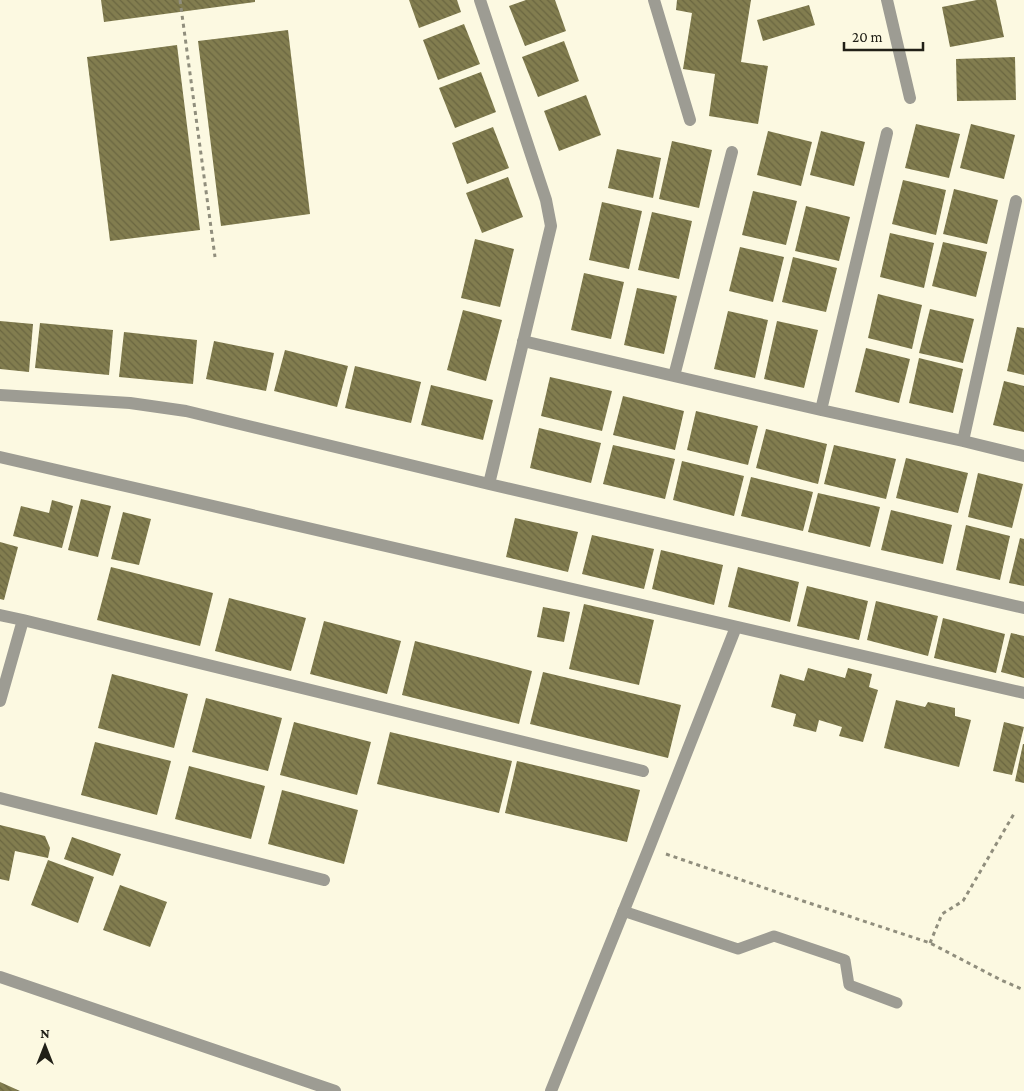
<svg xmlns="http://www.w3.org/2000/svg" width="1024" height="1091" font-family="'Crimson Pro',serif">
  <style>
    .building { fill: url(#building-back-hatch) }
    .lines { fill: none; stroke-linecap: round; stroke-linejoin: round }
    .path { stroke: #908e7d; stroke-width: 3; stroke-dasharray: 4 4; stroke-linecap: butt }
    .service { stroke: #9d9c93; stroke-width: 11 }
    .minor { stroke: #9d9c93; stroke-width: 12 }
  </style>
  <defs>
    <pattern id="building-back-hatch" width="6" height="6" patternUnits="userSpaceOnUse" patternTransform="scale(1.25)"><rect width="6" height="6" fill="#827d4f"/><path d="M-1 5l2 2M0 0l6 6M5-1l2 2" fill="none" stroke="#6a6641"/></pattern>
  </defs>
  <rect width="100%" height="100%" fill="#fcf9e1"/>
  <path class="building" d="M101 0H255V2L104 22Z
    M409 0H457L461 12 419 28Z
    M526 0H555L566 31 525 46 509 6Z
    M677 0H751L741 62 768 66 758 124 709 116 715 74 683 69 692 13 676 10Z
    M977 0H996L1004 37 950 47 942 7Z
    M809 5 815 25 763 41 757 20Z
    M464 24 480 64 438 80 423 40Z
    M288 30 310 214 221 226 198 41Z
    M564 41 579 81 538 97 522 57Z
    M177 45 200 230 110 241 87 57Z
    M1015 57 1016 100 957 101 956 59Z
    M481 72 496 112 455 128 439 88Z
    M586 95 601 135 559 151 544 111Z
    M916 124 960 134 949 178 905 168Z
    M971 124 1015 135 1004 179 960 168Z
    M493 127 509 168 467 184 452 143Z
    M768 131 812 142 801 186 757 175Z
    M821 131 865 142 854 186 810 175Z
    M672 141 712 150 699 208 659 199Z
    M617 149 661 158 653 198 608 188Z
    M508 177 523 217 482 233 466 193Z
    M903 180 946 190 936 235 892 224Z
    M954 189 998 200 987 244 943 234Z
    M753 191 797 201 786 245 742 235Z
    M602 202 642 211 629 269 589 260Z
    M806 206 850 217 839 261 795 251Z
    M652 212 692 221 679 279 638 270Z
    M890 233 934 243 924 288 880 277Z
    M475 239 514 249 500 307 461 298Z
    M943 242 987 252 976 297 932 286Z
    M740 247 784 257 773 302 729 291Z
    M793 257 837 268 826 312 782 302Z
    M584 273 624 282 611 339 571 330Z
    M637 288 677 296 664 354 624 345Z
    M878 294 922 305 912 349 868 338Z
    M930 309 974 319 963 363 919 353Z
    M463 310 502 320 486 381 447 370Z
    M728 311 768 320 755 378 714 369Z
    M0 321 33 324 29 372 0 369Z
    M777 321 818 330 804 388 764 379Z
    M40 323 113 330 109 375 35 368Z
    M1017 327 1024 328V375L1007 371Z
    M124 332 197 340 193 384 119 377Z
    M214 341 274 353 266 391 206 379Z
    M866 348 910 359 899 403 855 392Z
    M285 350 348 366 337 407 274 391Z
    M919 358 963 369 953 413 909 403Z
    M355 366 421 382 411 423 345 408Z
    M550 377 612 391 602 431 541 416Z
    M1004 381 1024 386V432L993 425Z
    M431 385 493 400 483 440 421 425Z
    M623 396 684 411 675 450 613 435Z
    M696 411 758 426 748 465 687 450Z
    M539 428 601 443 591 483 530 468Z
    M766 429 827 444 818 484 756 468Z
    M613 445 675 459 665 499 603 484Z
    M834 445 896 459 886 499 824 484Z
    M906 458 968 473 958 513 896 498Z
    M682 461 744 476 734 516 673 500Z
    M978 473 1023 484 1012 528 968 517Z
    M751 477 813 492 803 531 741 516Z
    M818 493 880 507 870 547 808 532Z
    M81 499 111 506 98 557 68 550Z
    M52 500 73 506 62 548 13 536 21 506 49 513Z
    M891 510 952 525 943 564 881 550Z
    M123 512 151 519 139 565 111 559Z
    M515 518 578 532 568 572 506 557Z
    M966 525 1010 536 1000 580 956 570Z
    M592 535 654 549 644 589 582 574Z
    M1020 538 1024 539V586L1009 583Z
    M0 542 18 547 4 600 0 599Z
    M661 550 723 565 714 605 652 589Z
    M111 567 213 593 200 646 97 620Z
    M738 567 799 582 790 622 728 607Z
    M807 586 868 601 859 640 797 626Z
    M229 598 306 618 291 671 215 651Z
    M876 601 938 616 928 656 867 640Z
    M584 604 654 620 639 685 569 669Z
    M543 607 570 612 564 642 537 637Z
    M943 618 1005 634 996 673 934 658Z
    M324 621 401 641 387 694 310 674Z
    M1011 633 1024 636V678L1001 672Z
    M415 641 532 671 519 724 402 695Z
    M808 668 845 678 848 668 872 674 869 687 878 690 863 742 839 736 842 727 819 720 816 732 793 726 796 714 771 707 780 674 804 681Z
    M543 672 681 705 668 758 530 724Z
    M112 674 188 694 174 748 98 728Z
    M206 698 282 718 268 771 192 752Z
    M896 700 925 707 928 702 955 708V716L971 720 959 767 884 748Z
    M294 722 371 742 357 795 280 775Z
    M1004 722 1024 727 1012 775 993 771Z
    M390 732 512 761 499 813 377 784Z
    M95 742 171 761 157 815 81 795Z
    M1023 744H1024V783L1015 781Z
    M517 761 640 790 627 842 505 813Z
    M189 766 265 786 251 839 175 819Z
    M282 790 358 810 344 864 268 844Z
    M0 825 45 836 50 848 48 858 15 851 9 881 0 879Z
    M72 837 121 854 113 876 64 859Z
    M48 860 94 877 78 923 31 905Z
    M120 885 167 902 150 947 103 930Z
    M0 1082 20 1091H0Z"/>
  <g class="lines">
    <path class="path" d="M180 0 215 257
      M666 854 788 896 930 943 1001 980 1024 990
      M930 943 942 914 963 901 1015 812"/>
    <path class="service" d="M623 911 738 949 774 936 845 960 849 985 897 1003"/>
    <path class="minor" d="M480 0 546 200 551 226 489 484
      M654 0 690 120
      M887 0 910 98
      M523 341 821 410 963 441 1024 456
      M674 376 732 152
      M0 395 130 403 186 411 489 484 1024 608
      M821 410 887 133
      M963 441 1016 201
      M0 457 1024 693
      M0 615 23 620 0 701
      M23 620 643 771
      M0 798 324 880
      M0 977 335 1091
      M551 1091 649 848 736 627"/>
  </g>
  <g transform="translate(45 1046)" stroke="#fcf9e1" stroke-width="4" paint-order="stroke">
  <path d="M0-4L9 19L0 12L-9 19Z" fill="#212017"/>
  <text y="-8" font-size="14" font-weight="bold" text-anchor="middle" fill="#212017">N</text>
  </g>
  <path d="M844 42v8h79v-8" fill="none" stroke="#212017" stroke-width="2.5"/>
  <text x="852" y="42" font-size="15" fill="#212017" stroke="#fcf9e1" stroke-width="4" paint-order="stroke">20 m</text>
</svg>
